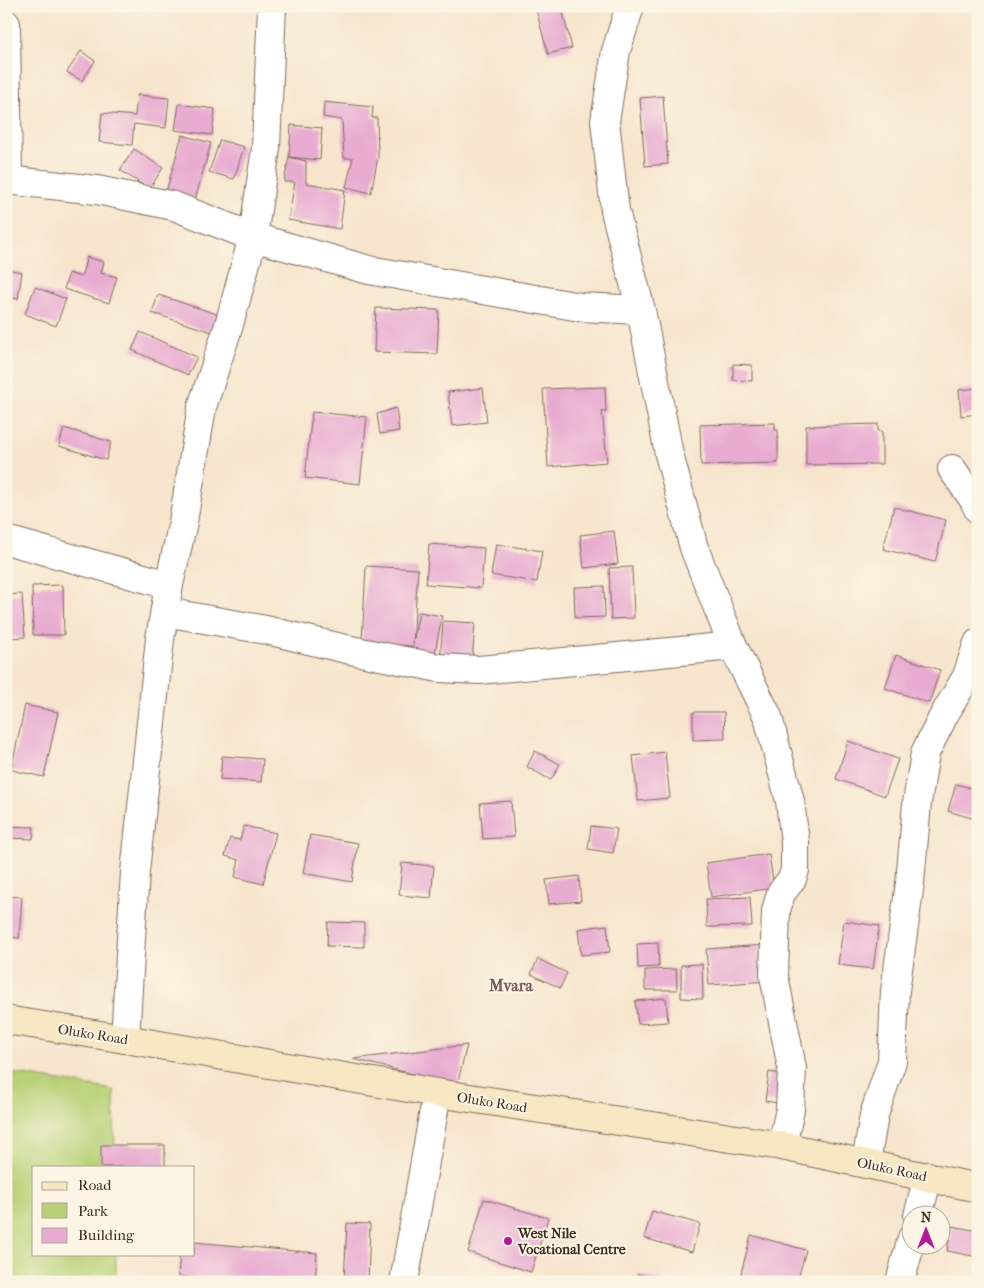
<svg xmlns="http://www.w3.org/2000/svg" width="984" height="1288" font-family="'IM FELL French Canon',serif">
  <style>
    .green { fill: #b8d176; stroke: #7a7e4a }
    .building { fill: #e8acd2 }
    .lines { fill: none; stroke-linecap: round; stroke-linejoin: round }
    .minor-casing { stroke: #7d6b5b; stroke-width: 30 }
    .secondary-casing { stroke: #7d6b5b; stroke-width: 30 }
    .minor { stroke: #fff; stroke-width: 28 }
    .secondary { stroke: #f7e8c3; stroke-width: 28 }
    .poi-dot { fill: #b5179e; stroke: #fcf5e5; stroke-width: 2 }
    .labels { text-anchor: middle; stroke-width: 4; stroke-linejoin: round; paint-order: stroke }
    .street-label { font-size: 14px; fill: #3b2a1e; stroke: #fcf5e5 }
    .poi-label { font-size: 14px; font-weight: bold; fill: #3b2a1e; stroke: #fcf5e5; text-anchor: start }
    .quarter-label { font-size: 16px; font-weight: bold; fill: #78585d; stroke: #fcf5e5 }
  </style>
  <rect width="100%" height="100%" fill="#fcf5e5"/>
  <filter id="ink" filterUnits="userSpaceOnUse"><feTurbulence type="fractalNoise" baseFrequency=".02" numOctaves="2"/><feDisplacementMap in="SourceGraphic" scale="10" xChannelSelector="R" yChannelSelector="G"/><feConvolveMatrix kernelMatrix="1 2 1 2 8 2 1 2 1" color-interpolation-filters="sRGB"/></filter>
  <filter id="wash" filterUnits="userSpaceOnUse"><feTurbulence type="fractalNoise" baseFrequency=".0096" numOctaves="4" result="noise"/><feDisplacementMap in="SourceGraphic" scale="20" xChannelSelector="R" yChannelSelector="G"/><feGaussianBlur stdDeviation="1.12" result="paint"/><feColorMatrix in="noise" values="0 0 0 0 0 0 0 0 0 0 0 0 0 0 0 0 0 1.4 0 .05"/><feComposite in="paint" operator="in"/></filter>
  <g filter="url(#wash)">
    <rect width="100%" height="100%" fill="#f7e5cd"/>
    <path class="green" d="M6 1072 114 1090 115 1167H34V1254H116V1282H6Z"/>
    <g id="blocks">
      <path class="building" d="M535 6H561L572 48 548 54Z
        M81 51 95 61 82 81 67 72Z
        M137 95 169 98 166 128 134 124 132 145 99 142 102 113 135 116Z
        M663 96 668 164 645 166 640 98Z
        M324 102 373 107 372 118H377L378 157 371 193 346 187 353 158H344L342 120 323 117Z
        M179 104 215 109 212 135 175 130Z
        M291 125 322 128 320 160 289 157 306 161V183L345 190 340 229 288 220 295 182H284L289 157Z
        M182 135 211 143 195 200 166 192Z
        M220 140 244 147 234 179 209 172Z
        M134 149 163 168 149 189 120 170Z
        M87 257 104 262 101 273 117 277 109 303 64 289 69 273 81 277Z
        M6 269 22 272 18 299 6 297Z
        M35 287 66 299 56 326 25 314Z
        M158 295 217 314 212 332 152 313Z
        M376 308 439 310 437 354 374 352Z
        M140 332 197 357 188 375 132 350Z
        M733 364 752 365V381L733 380Z
        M605 387 606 413 602 410 607 462 548 467 543 389Z
        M483 388 487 422 452 426 448 392Z
        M978 388V414L961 416 959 390Z
        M396 408 399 431 380 434 377 414Z
        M312 412 367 417 360 484 305 478Z
        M775 423V430H778V463L701 465 700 425Z
        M878 424V431H882V464L806 465V426Z
        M64 428 111 442 106 460 59 446Z
        M894 507 946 520 935 562 883 549Z
        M614 531 618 564 584 568 580 535Z
        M429 544 484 548 481 588 426 584Z
        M496 544 542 551 537 582 491 575Z
        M366 566 418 569 413 644 419 612 442 616 434 658 411 654 413 646 362 643Z
        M632 567 634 618 611 619 609 568Z
        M63 585 64 635H33L32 586Z
        M604 586 605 617 575 618 574 587Z
        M22 594 25 637 8 638 7 595Z
        M443 621 475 623 472 663 440 661Z
        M896 655 940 670 929 703 885 688Z
        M25 705 58 712 44 777 11 770Z
        M693 712H724L725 739 693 740Z
        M848 741 898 759 885 796 836 779Z
        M535 751 560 764 551 780 527 767Z
        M665 752 670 798 638 801 633 756Z
        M222 756 263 759 261 782 220 779Z
        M956 784 978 790V820L948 811Z
        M511 801 514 837 483 839 480 803Z
        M7 826 34 827 33 839 7 838Z
        M244 826 276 833 263 884 235 877 239 860 225 856 230 838 240 840Z
        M591 826 617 829 613 853 588 849Z
        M310 835 358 843 352 882 303 873Z
        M769 854 774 888 711 897 706 863Z
        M402 863 434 866 431 898 399 895Z
        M579 876 581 901 549 904 546 880Z
        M6 896 22 897 19 938 6 937Z
        M750 897 752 926 707 927 706 899Z
        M844 921 879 926 873 969 838 965Z
        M328 922 364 923V947L327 946Z
        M607 925 610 952 581 955 578 929Z
        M658 943 659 967 638 968 637 944Z
        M766 945 769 981 709 985 706 949Z
        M538 959 567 973 560 988 531 974Z
        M702 964 703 999 681 998V965Z
        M676 969 677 990H645V970Z
        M666 998 668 1022 638 1024 635 1001Z
        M467 1045 457 1085 353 1059Z
        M769 1072 788 1075 784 1104 765 1101Z
        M101 1145H165V1167H101Z
        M484 1199 548 1218 531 1272 468 1252Z
        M652 1211 700 1224 692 1252 644 1238Z
        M347 1223 370 1224 368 1282H344Z
        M952 1226 978 1231V1257L947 1251Z
        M751 1235 806 1250 797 1282H756L740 1277Z
        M194 1242 317 1253 315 1282H238L178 1276 180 1254H194Z
        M638 1274 661 1281V1282H635Z"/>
    </g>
  </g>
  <g filter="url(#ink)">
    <use href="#blocks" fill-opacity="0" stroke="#7d6b5b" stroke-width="1"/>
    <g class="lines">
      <defs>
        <path id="minor" d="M630 6 616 51 605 121 615 211 641 310 669 454 694 548 733 646 768 717 790 801 795 842V870L792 879 781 893 776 911 774 976 792 1068 790 1109 782 1146
          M6 24 8 180
          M6 180 97 190 174 206 253 237 369 270 580 307 641 310
          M952 469 974 500 978 509
          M6 540 169 585
          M165 612 266 630 346 649 439 668 479 670 733 646
          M125 1039 135 872 160 639 169 585 183 522 202 407 229 325 253 237 266 148 272 6
          M866 1163 874 1115 892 1061 895 991 910 883 917 803 925 753 944 715 967 676 978 643
          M918 1216 928 1176
          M404 1282 437 1093
          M900 1282 912 1238"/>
        <path id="secondary" d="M6 1020 125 1039 437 1093 782 1146 978 1188"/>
      </defs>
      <use href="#minor" class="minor-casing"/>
      <use href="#secondary" class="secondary-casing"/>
      <use href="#minor" class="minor"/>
      <use href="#secondary" class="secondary"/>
    </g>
  </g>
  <circle class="poi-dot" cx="508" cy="1241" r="5"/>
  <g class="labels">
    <g class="street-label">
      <text transform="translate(93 1034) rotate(9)" y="5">Oluko Road</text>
      <text transform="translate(492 1102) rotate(9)" y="5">Oluko Road</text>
      <text transform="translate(892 1169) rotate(12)" y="5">Oluko Road</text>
    </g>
    <g class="poi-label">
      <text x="518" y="1238">West Nile<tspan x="518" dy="16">Vocational Centre</tspan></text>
    </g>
    <g class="quarter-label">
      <text x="511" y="991">Mvara</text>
    </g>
  </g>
  <rect width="984" height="1288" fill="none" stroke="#fcf5e5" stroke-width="25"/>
  <rect x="32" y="1166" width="162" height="90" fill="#fcf5e5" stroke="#afa495"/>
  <rect x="42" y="1182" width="25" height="8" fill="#f7e8c3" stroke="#afa495"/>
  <text x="78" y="1190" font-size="15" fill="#3b2a1e">Road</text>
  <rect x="42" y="1203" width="25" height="15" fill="#b8d176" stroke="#afa495"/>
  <text x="78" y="1216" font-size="15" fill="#3b2a1e">Park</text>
  <rect x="42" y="1228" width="25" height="15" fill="#e8acd2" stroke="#afa495"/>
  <text x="78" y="1240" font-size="15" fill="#3b2a1e">Building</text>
  <g transform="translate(926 1230)"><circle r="24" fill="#fcf5e5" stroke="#afa495"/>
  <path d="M0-4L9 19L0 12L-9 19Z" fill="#b5179e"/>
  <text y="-8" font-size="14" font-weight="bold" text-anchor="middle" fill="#3b2a1e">N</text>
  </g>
</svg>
